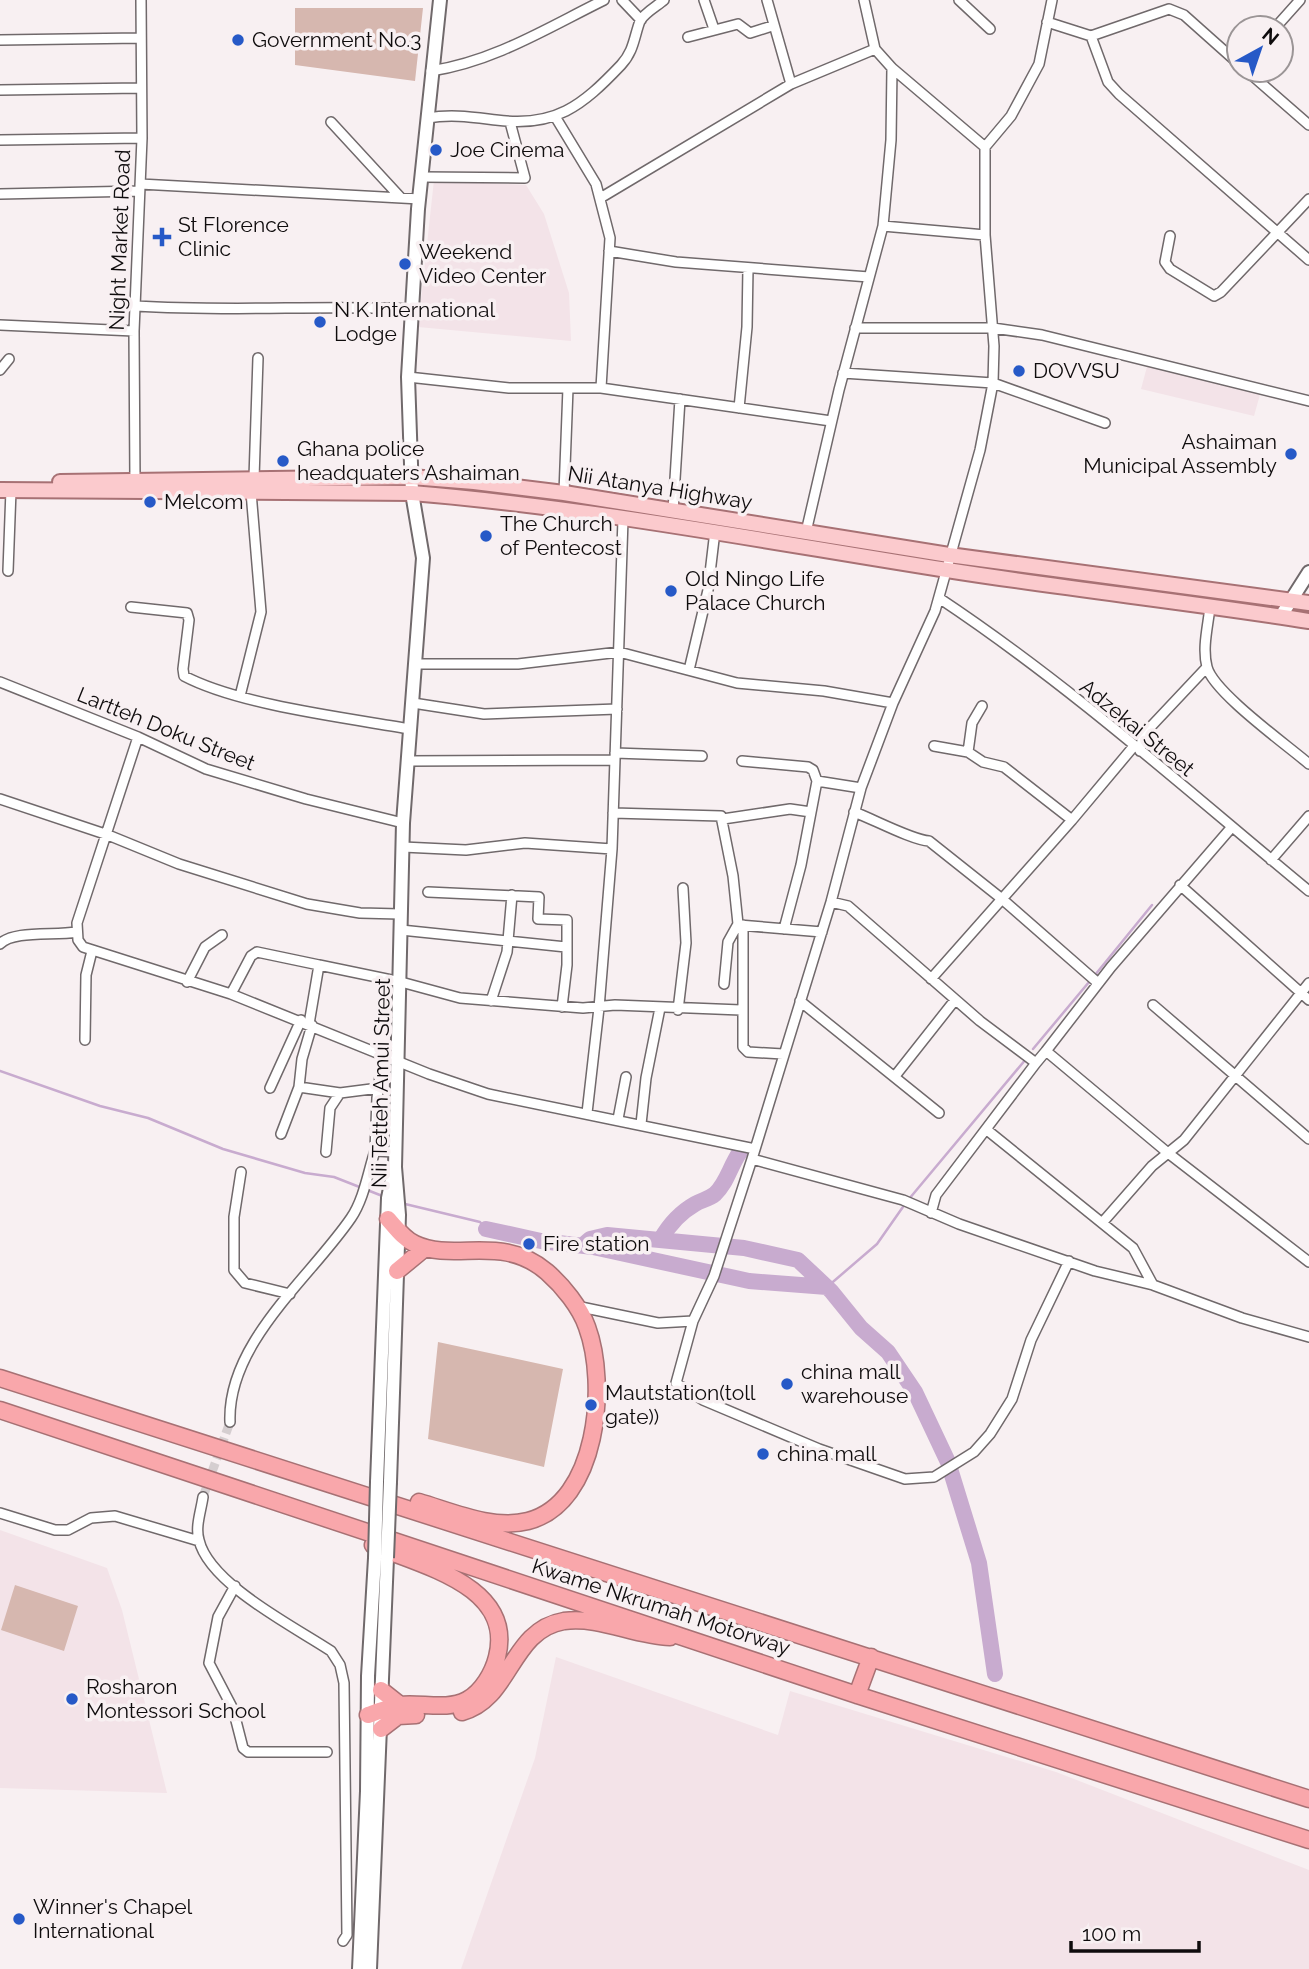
<svg xmlns="http://www.w3.org/2000/svg" width="1309" height="1969" font-family="Raleway,sans-serif">
  <style>
    .built { fill: #f3e3e8 }
    .green { fill: #d6b7af }
    .lines { fill: none; stroke-linecap: round; stroke-linejoin: round }
    .stream { stroke: #c8abcf; stroke-width: 2.5 }
    .river { stroke: #c8abcf; stroke-width: 16 }
    .street-tunnel { stroke: #d5ced0; stroke-width: 9; stroke-dasharray: 9 4.5; stroke-linecap: butt }
    .street-casing { stroke: #70696b; stroke-width: 12 }
    .secondary-casing { stroke: #70696b; stroke-width: 16 }
    .primary-casing { stroke: #a77174; stroke-width: 18 }
    .highway-casing { stroke: #a77174; stroke-width: 19 }
    .street { stroke: #fff; stroke-width: 9 }
    .secondary { stroke: #fff; stroke-width: 12 }
    .primary { stroke: #fbcacd; stroke-width: 14 }
    .highway { stroke: #f9a7ab; stroke-width: 16 }
    .secondary-bridge-casing { stroke: #70696b; stroke-width: 16; stroke-linecap: butt }
    .secondary-bridge { stroke: #fff; stroke-width: 12 }
    .poi-dot { fill: #2659c7; stroke: #f8f0f2; stroke-width: 2.5 }
    .labels { text-anchor: middle; stroke-width: 7; stroke-linejoin: round; paint-order: stroke }
    .poi-label { font-size: 21px; fill: #0f0c0d; stroke: #f8f0f2; text-anchor: start }
    .street-label { font-size: 21px; fill: #0f0c0d; stroke: #f8f0f2 }
  </style>
  <rect width="100%" height="100%" fill="#f8f0f2"/>
  <path class="built" d="M434 180 526 185 544 214 569 293 571 341 418 327Z
    M1148 363 1261 391 1254 416 1141 389Z
    M0 1530 107 1568 122 1610 167 1793 0 1788Z
    M556 1657 778 1735 790 1691 1056 1772 1309 1870V1969H461L535 1758Z"/>
  <path class="green" d="M295 8H423L415 81 295 65Z
    M438 1342 563 1369 544 1467 428 1439Z
    M15 1585 78 1606 64 1651 1 1630Z"/>
  <g class="lines">
    <path class="stream" d="M1095 975 1152 905
      M1033 1049 1089 982
      M0 1071 100 1106 148 1118 223 1149 305 1173 334 1177 385 1197
      M909 1199 1026 1059
      M401 1203 480 1222 486 1229
      M827 1287 877 1244 905 1204"/>
    <path class="river" d="M486 1229 541 1241 593 1247 749 1281 827 1287
      M661 1239C669 1225 681 1212 695 1204 702 1200 709 1199 715 1194 727 1183 730 1166 740 1152
      M583 1245 590 1239 607 1235 744 1248 798 1260 831 1291 861 1328 888 1352 915 1392 948 1462 979 1563 995 1674"/>
    <path class="street-tunnel" d="M203 1497 230 1422"/>
    <defs>
      <path id="street" d="M622 0 641 20
        M704 0 714 29
        M767 0 791 84
        M864 0 875 49 892 68 985 147V235L994 346 993 383 980 450 935 611 893 703 861 788 831 902 752 1159 714 1276 693 1321 676 1383 703 1400 819 1449 905 1479 934 1477 974 1452 990 1434 1012 1399 1031 1340 1069 1261
        M959 0 990 29
        M1047 22 1091 36 1169 9 1184 15 1239 64
        M1275 28 1300 0
        M1091 36 1108 82 1119 94 1309 260
        M688 37 738 24 750 33 772 26
        M0 40 140 38
        M1246 70 1309 125
        M431 71C495 61 547 28 604 0
        M0 90 140 88
        M427 118C452 114 471 117 496 120 555 128 582 106 621 65 634 51 634 37 640 21 644 13 657 6 664 0
        M556 118 596 184 610 238 601 388
        M331 122 401 198
        M0 140 142 138
        M985 147 1011 116 1039 64 1052 0
        M422 177 525 178 510 122
        M140 184 420 199
        M0 194 139 191
        M602 197 791 84 875 49
        M883 226 891 140 892 68
        M1170 236 1165 262 1170 269 1214 296 1221 292 1309 199
        M609 251 676 262 869 277
        M136 306C228 312 320 305 412 309
        M0 325 134 331
        M855 328H993L1042 335 1309 401
        M0 370 9 359
        M843 373 993 383 1105 423
        M408 377 509 388H601L831 421
        M739 408 747 327 748 268
        M254 478 258 358
        M135 482 134 331 142 138 141 0
        M564 493 568 388
        M673 511 680 399
        M806 532 839 390 883 226 985 235
        M8 571 11 490
        M939 598C1070 685 1188 791 1309 891
        M131 607 187 613 189 620 183 669 184 676C239 705 347 718 410 729
        M1210 607C1208 626 1202 648 1207 667 1213 692 1287 745 1309 764
        M417 664H518L619 652 737 683 824 691 893 703
        M689 670 708 590 715 531
        M0 682 138 737 206 769 306 799 403 823
        M240 696 261 612 251 492
        M413 703 484 714 617 709
        M138 737 77 923 78 940 83 947 231 994 429 1074 488 1094 755 1149
        M934 746 968 752 983 762 1004 767 1072 820 1134 746
        M1140 751 1143 735 1207 667
        M968 752 972 723 982 706
        M615 753 702 756
        M408 761 615 760
        M742 761 808 767 813 770 817 781 801 865 784 929
        M817 781 861 788
        M0 799 108 835 179 864 307 904 360 913 400 914
        M854 812C873 819 912 840 929 841L1002 899 1098 983
        M613 813 721 816 733 876 738 924 728 942 724 984
        M723 819 790 809 811 812
        M1231 828 1111 967 1046 1051 1168 1153 1309 1262
        M403 847 466 850 525 843 612 849
        M1271 860 1309 816
        M1180 885 1309 1000
        M428 892 539 897 538 919 567 920V965L562 1007
        M831 902 848 906 980 1021 1036 1063 1046 1051
        M739 925 822 932
        M743 925V1047L748 1052 783 1054
        M401 930 566 947
        M0 944C13 930 55 936 76 932
        M931 979 1072 820
        M187 982 205 947 222 935
        M231 994 251 956 257 952 319 965
        M491 1001 507 952 512 895
        M800 1001 939 1113
        M1153 1005 1309 1139
        M678 1010 686 943 683 888
        M309 1024 319 965 401 982 460 998 583 1008 615 1005 741 1010
        M85 1040 86 975 92 951
        M895 1076 955 1000
        M299 1087 340 1093 379 1088
        M270 1088 301 1020
        M587 1113 599 1008 612 849 623 519
        M618 1119 626 1077
        M641 1124 646 1078 660 1008
        M987 1130 1133 1248 1153 1285 1242 1318 1309 1337
        M281 1134 299 1087 302 1059 312 1025
        M375 1151 377 1098 383 1055
        M326 1152 330 1108 340 1093
        M752 1159 903 1200 959 1224 1095 1271 1153 1285
        M241 1172 234 1217V1270L245 1283 290 1294
        M931 1213 936 1195 1036 1063
        M1102 1223 1152 1166 1184 1140 1309 983
        M576 1306 658 1323 693 1321
        M230 1422C227 1343 310 1278 351 1218 364 1199 368 1172 375 1151L395 1152
        M203 1497C201 1511 195 1527 199 1540 209 1584 295 1627 331 1651L340 1665 344 1683 347 1935 343 1941
        M0 1513 55 1530H68L91 1518 115 1516 199 1541
        M235 1586 218 1617 209 1663 233 1709 243 1748 248 1752H327"/>
      <path id="secondary" d="M1281 616 1309 572
        M377 1482 388 1198 393 1174
        M390 1482 399 1215 395 1167 403 823 423 558 412 493 408 377 418 209 440 0
        M359 1969 367 1791 368 1676 375 1558
        M370 1969 387 1558"/>
      <path id="primary" d="M60 482 411 477 474 482 564 493 949 555 1309 603
        M0 490 412 493C592 508 769 542 947 570 1067 589 1189 602 1309 621"/>
      <path id="highway" d="M388 1219C396 1228 404 1239 415 1244 455 1263 502 1233 547 1272 563 1286 580 1307 587 1327 608 1384 598 1503 528 1521 493 1530 453 1512 419 1502
        M397 1271 425 1248
        M0 1378 1309 1799
        M0 1410 857 1695 1309 1840
        M381 1690 400 1705
        M857 1695 871 1657
        M462 1712C511 1699 510 1630 564 1621 600 1616 634 1636 670 1637
        M368 1715C378 1712 388 1707 399 1705 421 1702 446 1711 467 1700 482 1692 493 1673 497 1657 515 1586 423 1566 373 1545
        M381 1729 398 1716 416 1715"/>
    </defs>
    <use href="#street" class="street-casing"/>
    <use href="#secondary" class="secondary-casing"/>
    <use href="#primary" class="primary-casing"/>
    <use href="#highway" class="highway-casing"/>
    <use href="#street" class="street"/>
    <use href="#secondary" class="secondary"/>
    <use href="#primary" class="primary"/>
    <use href="#highway" class="highway"/>
    <defs>
      <path id="secondary-bridge" d="M375 1558 377 1482
        M387 1558 390 1482"/>
    </defs>
    <use href="#secondary-bridge" class="secondary-bridge-casing"/>
    <use href="#secondary-bridge" class="secondary-bridge"/>
  </g>
  <g class="poi-dot">
    <circle cx="238" cy="40" r="7"/>
    <circle cx="436" cy="150" r="7"/>
    <path d="M158.5 226.5h7v7h7v7h-7v7h-7v-7h-7v-7h7z"/>
    <circle cx="405" cy="264" r="7"/>
    <circle cx="320" cy="322" r="7"/>
    <circle cx="1019" cy="371" r="7"/>
    <circle cx="1291" cy="454" r="7"/>
    <circle cx="283" cy="461" r="7"/>
    <circle cx="150" cy="502" r="7"/>
    <circle cx="486" cy="536" r="7"/>
    <circle cx="671" cy="591" r="7"/>
    <circle cx="529" cy="1244" r="7"/>
    <circle cx="787" cy="1384" r="7"/>
    <circle cx="591" cy="1405" r="7"/>
    <circle cx="763" cy="1454" r="7"/>
    <circle cx="72" cy="1699" r="7"/>
    <circle cx="19" cy="1919" r="7"/>
  </g>
  <g class="labels">
    <g class="poi-label">
      <text x="252" y="47">Government No.3</text>
      <text x="450" y="157">Joe Cinema</text>
      <text x="178" y="232">St Florence<tspan x="178" dy="24">Clinic</tspan></text>
      <text x="419" y="259">Weekend<tspan x="419" dy="24">Video Center</tspan></text>
      <text x="334" y="317">N K International<tspan x="334" dy="24">Lodge</tspan></text>
      <text x="1033" y="378">DOVVSU</text>
      <text x="1277" y="449" text-anchor="end">Ashaiman<tspan x="1277" dy="24">Municipal Assembly</tspan></text>
      <text x="297" y="456">Ghana police<tspan x="297" dy="24">headquaters Ashaiman</tspan></text>
      <text x="164" y="509">Melcom</text>
      <text x="500" y="531">The Church<tspan x="500" dy="24">of Pentecost</tspan></text>
      <text x="685" y="586">Old Ningo Life<tspan x="685" dy="24">Palace Church</tspan></text>
      <text x="543" y="1251">Fire station</text>
      <text x="801" y="1379">china mall<tspan x="801" dy="24">warehouse</tspan></text>
      <text x="605" y="1400">Mautstation(toll<tspan x="605" dy="24">gate))</tspan></text>
      <text x="777" y="1461">china mall</text>
      <text x="86" y="1694">Rosharon<tspan x="86" dy="24">Montessori School</tspan></text>
      <text x="33" y="1914">Winner's Chapel<tspan x="33" dy="24">International</tspan></text>
    </g>
    <g class="street-label">
      <text transform="translate(120 240) rotate(-88)" y="7">Night Market Road</text>
      <text transform="translate(660 488) rotate(9)" y="7">Nii Atanya Highway</text>
      <text transform="translate(1137 728) rotate(39)" y="7">Adzekai Street</text>
      <text transform="translate(166 729) rotate(22)" y="7">Lartteh Doku Street</text>
      <text transform="translate(381 1083) rotate(-89)" y="7">Nii Tetteh Amui Street</text>
      <text transform="translate(661 1607) rotate(18)" y="7">Kwame Nkrumah Motorway</text>
    </g>
  </g>
  <g transform="translate(1260 49) rotate(40)"><circle r="33" fill="#f8f0f2" stroke="#9b9596" stroke-width="2"/>
  <path d="M0-5L12 26L0 18L-12 26Z" fill="#2659c7"/>
  <text y="-10" font-size="19" font-weight="bold" text-anchor="middle" fill="#0f0c0d">N</text>
  </g>
  <path d="M1071 1941v10h128v-10" fill="none" stroke="#0f0c0d" stroke-width="3.5"/>
  <text x="1082" y="1941" font-size="21" fill="#0f0c0d" stroke="#f8f0f2" stroke-width="5" paint-order="stroke">100 m</text>
</svg>
